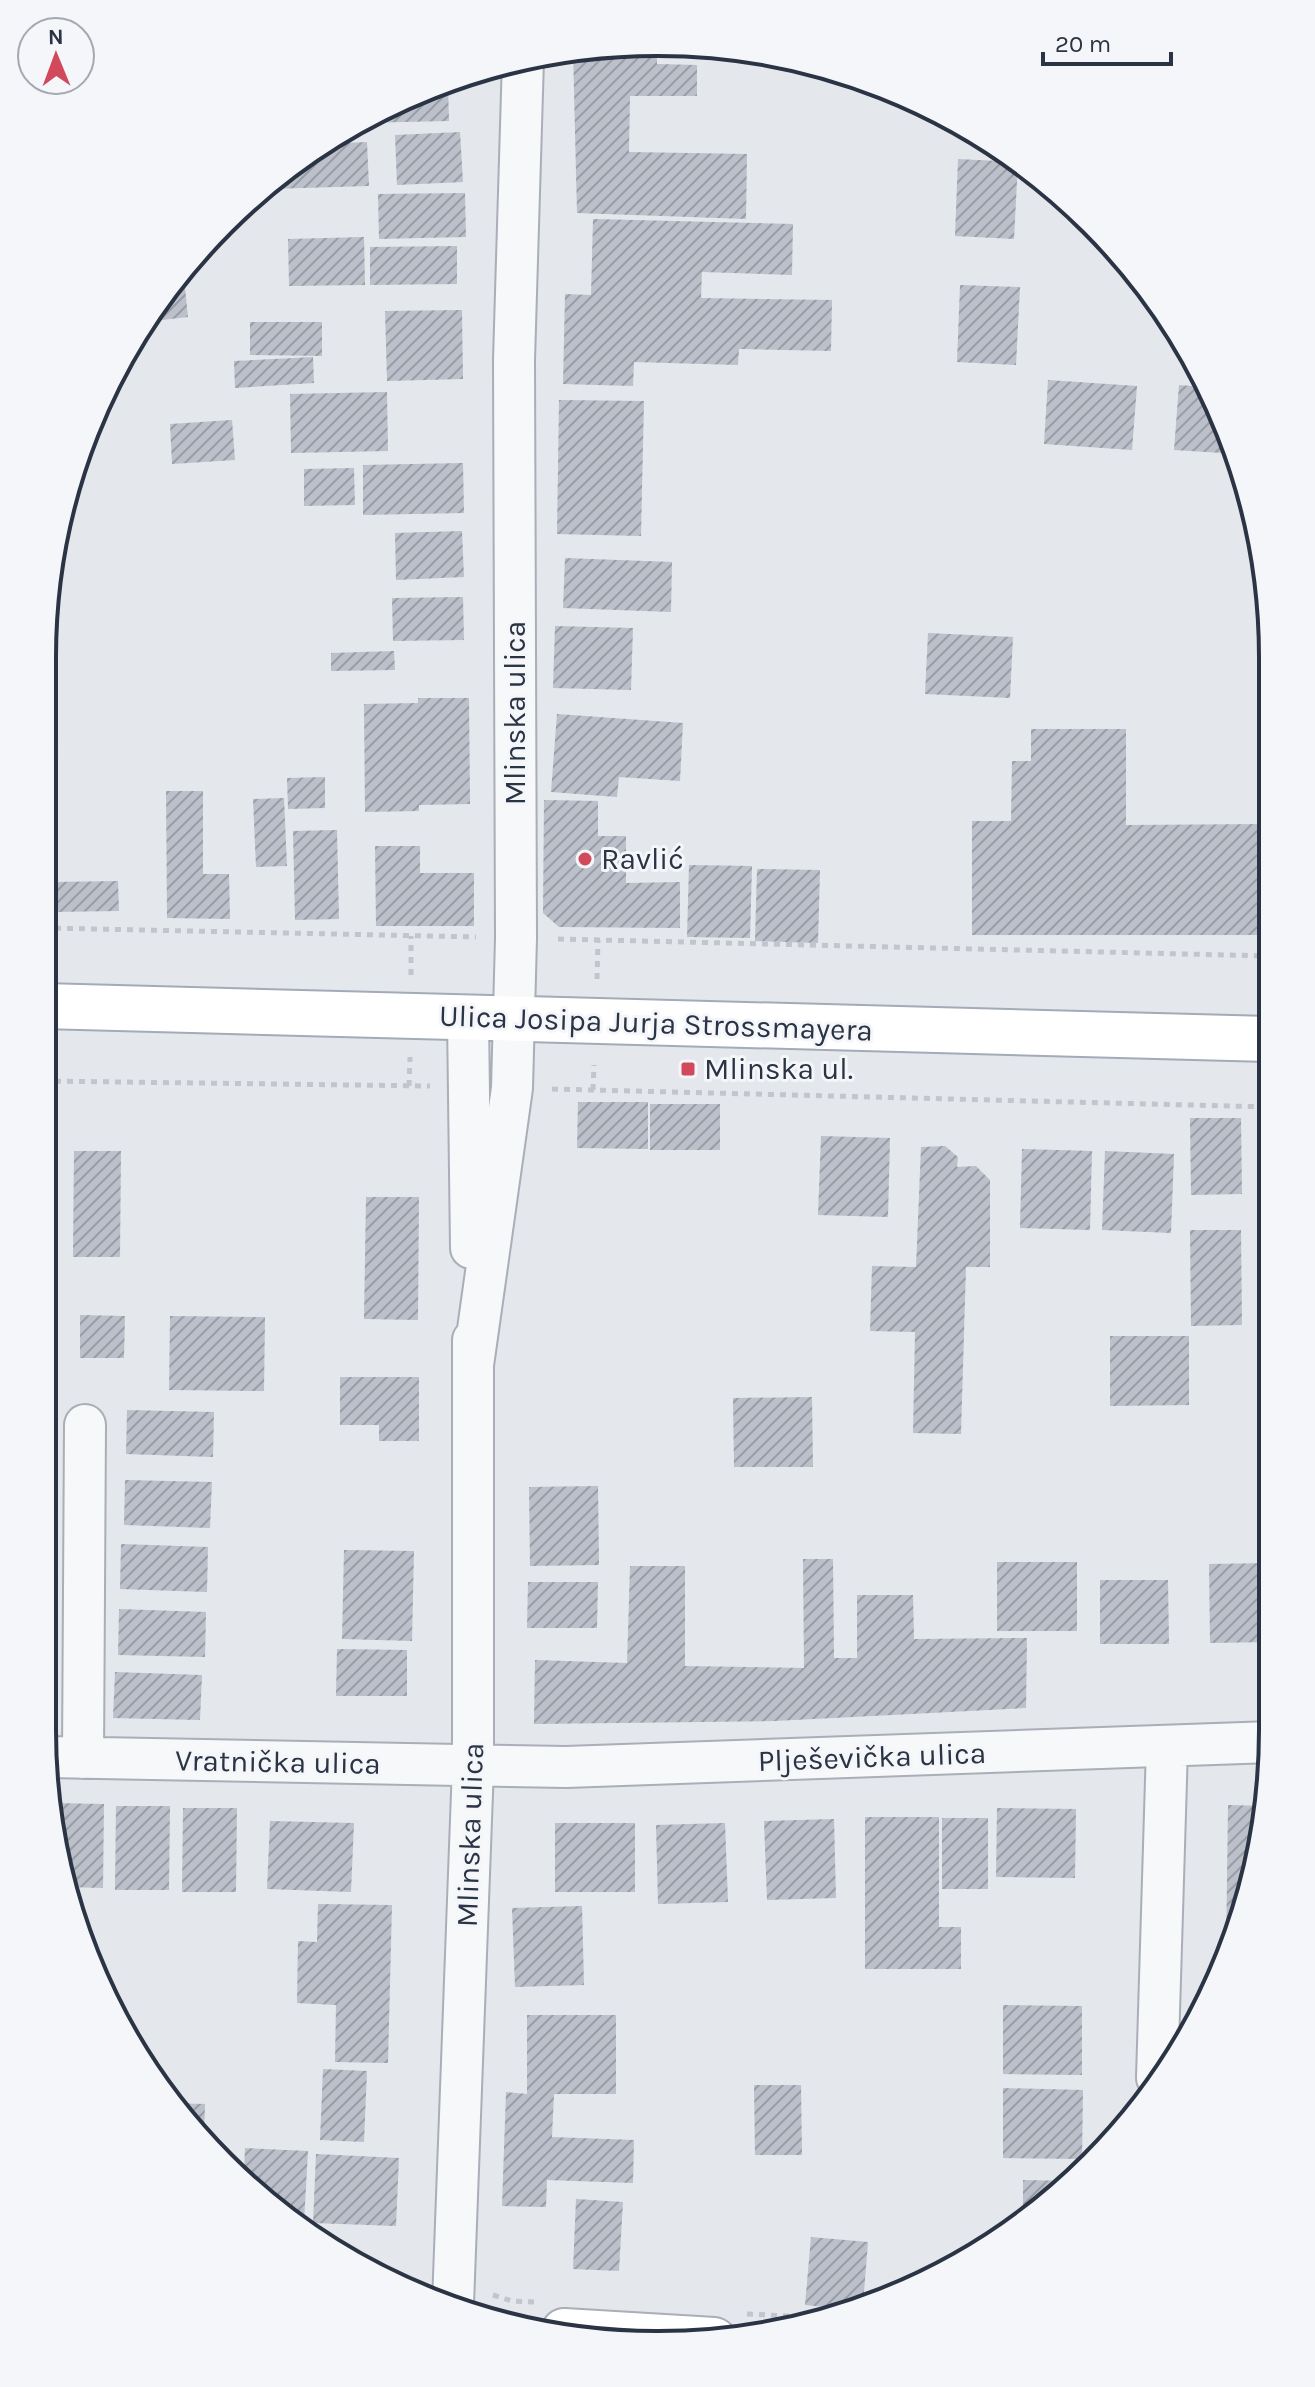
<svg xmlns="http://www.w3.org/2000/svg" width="1315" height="2387" font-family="Karla,sans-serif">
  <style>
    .building { fill: url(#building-hatch) }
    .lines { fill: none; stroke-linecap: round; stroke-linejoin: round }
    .street-casing { stroke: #a9aeb7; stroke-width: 44 }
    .secondary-casing { stroke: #a9aeb7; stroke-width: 48 }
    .primary-casing { stroke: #a3abb8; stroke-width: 48 }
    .path { stroke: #c2c5cb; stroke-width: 5; stroke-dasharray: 6 6; stroke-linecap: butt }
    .street { stroke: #f7f8fa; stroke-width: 40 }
    .secondary { stroke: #fff; stroke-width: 44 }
    .primary { stroke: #fff; stroke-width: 44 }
    .poi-dot { fill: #d1495b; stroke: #f4f6f9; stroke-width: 3 }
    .labels { text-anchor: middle; stroke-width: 6; stroke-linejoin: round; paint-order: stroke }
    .street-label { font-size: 30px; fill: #2b3445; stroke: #f4f6f9 }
    .poi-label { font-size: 30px; fill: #2b3445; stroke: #f4f6f9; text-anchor: start }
    .rim { fill: none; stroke: #2b3445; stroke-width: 4 }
  </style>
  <defs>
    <pattern id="building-hatch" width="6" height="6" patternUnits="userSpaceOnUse" patternTransform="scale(2)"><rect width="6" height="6" fill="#bbc0ca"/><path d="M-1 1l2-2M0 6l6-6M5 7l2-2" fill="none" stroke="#989da6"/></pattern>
  </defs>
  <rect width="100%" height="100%" fill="#e4e7ec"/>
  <path class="building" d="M617 43 657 45V64L697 65V96H630L629 152 747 154 746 219 577 213 573 51Z
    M437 86H448L449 121 357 123 385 106Z
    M460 132 463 182 397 185 395 135Z
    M367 142 369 186 270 189V181L282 169 324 144Z
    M958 159 1018 162 1014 239 955 236Z
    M465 193 466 237 379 239 378 194Z
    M593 219 793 224 792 275 702 272 701 298 832 300 831 351 739 349 738 365 634 362 633 386 563 384 565 294 591 295Z
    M364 237 365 285 289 286 288 239Z
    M457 246V284L370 285V247Z
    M183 268 188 317 145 322Z
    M960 285 1020 287 1016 365 957 362Z
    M462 310 463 379 387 381 385 311Z
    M250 322H322V356L250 355Z
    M313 357 314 383 235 388 234 361Z
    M1048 380 1137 386 1132 450 1044 444Z
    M1179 385 1205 387 1238 454 1174 450Z
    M387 392 388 451 291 453 290 394Z
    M559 400 644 401 641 536 557 534Z
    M232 420 235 460 172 464 170 424Z
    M463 463 464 513 363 515V465Z
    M354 468 355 505 304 506V469Z
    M462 531 464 577 396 580 395 533Z
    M565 558 672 562 671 612 563 608Z
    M463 597 464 640 393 641 392 598Z
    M555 626 633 628 631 690 553 688Z
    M928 633 1013 637 1010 698 925 694Z
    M394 651 395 670 331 671V653Z
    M418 698H469L470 804 419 805V811L365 812 364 704 418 703Z
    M557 714 683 723 680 781 619 777 617 797 551 792Z
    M1031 729H1126V825L1269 824V935H972V821H1011L1012 761H1031Z
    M325 777V808L288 809 287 778Z
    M166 791H203V874H229L230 919 167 918Z
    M284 798 287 866 256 867 253 799Z
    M544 800 598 801V836H626V883L680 882V928L559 927 543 913Z
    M337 830 339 919 295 920 293 831Z
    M43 839H47V906H43Z
    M375 846H420V873H474V926H376Z
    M689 865 752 866 750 938 687 937Z
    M757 869 820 870 818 943 755 941Z
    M118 881 119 911 54 912V882Z
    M578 1102H648V1149L577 1148Z
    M650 1104H720V1150H650Z
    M1190 1118H1241L1242 1194 1191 1195Z
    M821 1136 890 1138 888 1217 818 1215Z
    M945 1146 958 1157 957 1167 976 1166 990 1180V1267H966L961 1434 913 1433 915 1332 870 1331 872 1266 916 1267 921 1147Z
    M1022 1149 1092 1151 1090 1230 1020 1228Z
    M74 1151H121L120 1257H73Z
    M1105 1151 1174 1154 1171 1233 1102 1230Z
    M366 1197H419L418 1320 364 1319Z
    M1190 1230H1241L1242 1325 1191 1326Z
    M80 1315 125 1316 124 1358H80Z
    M170 1316 265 1317 264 1391 169 1390Z
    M1110 1336H1189V1405L1110 1406Z
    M340 1377H419V1441H379V1425H340Z
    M812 1397 813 1467H734L733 1398Z
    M42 1405 57 1406 55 1451H42Z
    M127 1410 214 1412 213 1457 126 1454Z
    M42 1476H54L53 1521H42Z
    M125 1480 212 1482 210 1528 124 1525Z
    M598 1486 599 1565 530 1566 529 1487Z
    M42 1541H50L49 1586H42Z
    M121 1544 208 1547 207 1592 120 1589Z
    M344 1550 414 1551 412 1641 342 1639Z
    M803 1559H833L834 1658H857V1595H913L914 1639 1027 1638 1026 1708 775 1721 534 1724 535 1660 627 1663 630 1566H685V1666L804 1668Z
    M997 1562H1077V1631H997Z
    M1271 1563V1642L1210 1643 1209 1564Z
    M1100 1580H1168L1169 1644H1100Z
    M528 1582H598L597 1628H527Z
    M42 1606H49L47 1651H42Z
    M119 1609 206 1612 205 1657 118 1655Z
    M337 1649 407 1650V1696H336Z
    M115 1672 202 1675 200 1720 113 1718Z
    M54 1803 104 1804 103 1888 68 1887Z
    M1228 1805 1266 1806 1252 1889 1226 1953Z
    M116 1806H170L169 1890H115Z
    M183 1808H237L236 1892H182Z
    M997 1808 1076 1809 1075 1878 996 1877Z
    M865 1817H939V1927H961V1969H865Z
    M942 1818H988V1889H942Z
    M834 1819 836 1898 767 1900 764 1821Z
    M270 1821 354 1823 351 1892 267 1889Z
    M555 1823H635V1892H555Z
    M725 1823 728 1902 658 1904 656 1825Z
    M318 1904 392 1905 388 2063 335 2062 336 2005 297 2003 298 1941 317 1942Z
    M582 1906 584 1985 515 1987 512 1908Z
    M1003 2005 1082 2006V2075L1003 2074Z
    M527 2015H616V2094H554L552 2137 634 2140 633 2183 547 2180 546 2207 502 2206 506 2092 527 2094Z
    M323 2069 367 2071 364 2142 320 2140Z
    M754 2085H801L802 2155H755Z
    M1003 2088 1083 2090 1082 2159 1003 2158Z
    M168 2103 205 2104 204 2137 169 2105Z
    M245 2148 308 2151 304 2222H295L244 2174Z
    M316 2154 399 2158 396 2226 313 2223Z
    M1023 2180 1073 2181 1064 2192 1023 2218Z
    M576 2199 623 2202 619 2271 573 2269Z
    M811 2237 868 2242 863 2305 847 2309 805 2305Z"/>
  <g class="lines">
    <defs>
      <path id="street" d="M468 1018 471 1248
        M473 1365 512 1088 516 938 514 360 523 59
        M47 1757 566 1767 1272 1742
        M83 1758 85 1425
        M1157 2078 1167 1747
        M453 2304 473 1766V1340"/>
      <path id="secondary" d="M564 2331 714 2340"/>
      <path id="primary" d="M43 1006 1269 1039"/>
    </defs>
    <use href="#street" class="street-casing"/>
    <use href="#secondary" class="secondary-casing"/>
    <use href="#primary" class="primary-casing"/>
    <path class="path" d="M43 928 476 937
      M558 939 1269 956
      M411 975V936
      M597 979 598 940
      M43 1081 430 1086
      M409 1086 410 1057
      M552 1089 1270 1107
      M593 1090 594 1065
      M493 2295 512 2301 534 2302
      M747 2314 811 2317"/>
    <use href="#street" class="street"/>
    <use href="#secondary" class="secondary"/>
    <use href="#primary" class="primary"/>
  </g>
  <g class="poi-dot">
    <circle cx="585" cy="859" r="8"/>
    <rect x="680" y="1061" width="16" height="16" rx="4"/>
  </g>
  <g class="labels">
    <g class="street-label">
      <text transform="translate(515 713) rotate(-90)" y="10">Mlinska ulica</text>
      <text transform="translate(656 1023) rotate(2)" y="10">Ulica Josipa Jurja Strossmayera</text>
      <text transform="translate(872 1757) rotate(-2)" y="10">Plješevička ulica</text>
      <text transform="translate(278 1762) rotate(1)" y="10">Vratnička ulica</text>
      <text transform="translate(470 1835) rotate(-88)" y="10">Mlinska ulica</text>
    </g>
    <g class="poi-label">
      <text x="601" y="869">Ravlić</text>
      <text x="704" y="1079">Mlinska ul.</text>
    </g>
  </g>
  <path d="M0 0H1315V2387H0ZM657 56H658A601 601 0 0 1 1259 657V1730A601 601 0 0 1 658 2331H657A601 601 0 0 1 56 1730V657A601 601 0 0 1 657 56Z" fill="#f4f6f9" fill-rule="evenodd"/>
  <path class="rim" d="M657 56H658A601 601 0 0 1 1259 657V1730A601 601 0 0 1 658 2331H657A601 601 0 0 1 56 1730V657A601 601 0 0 1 657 56Z"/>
  <g transform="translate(56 56) rotate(359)"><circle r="38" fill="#f4f6f9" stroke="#a4a8b1" stroke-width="2"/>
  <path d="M0-6L14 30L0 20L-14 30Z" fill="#d1495b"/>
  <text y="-12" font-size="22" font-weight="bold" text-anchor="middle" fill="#2b3445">N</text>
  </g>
  <path d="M1043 52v12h128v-12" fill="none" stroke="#2b3445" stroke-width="4"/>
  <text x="1055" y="52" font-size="24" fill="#2b3445" stroke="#f4f6f9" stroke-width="6" paint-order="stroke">20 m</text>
</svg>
